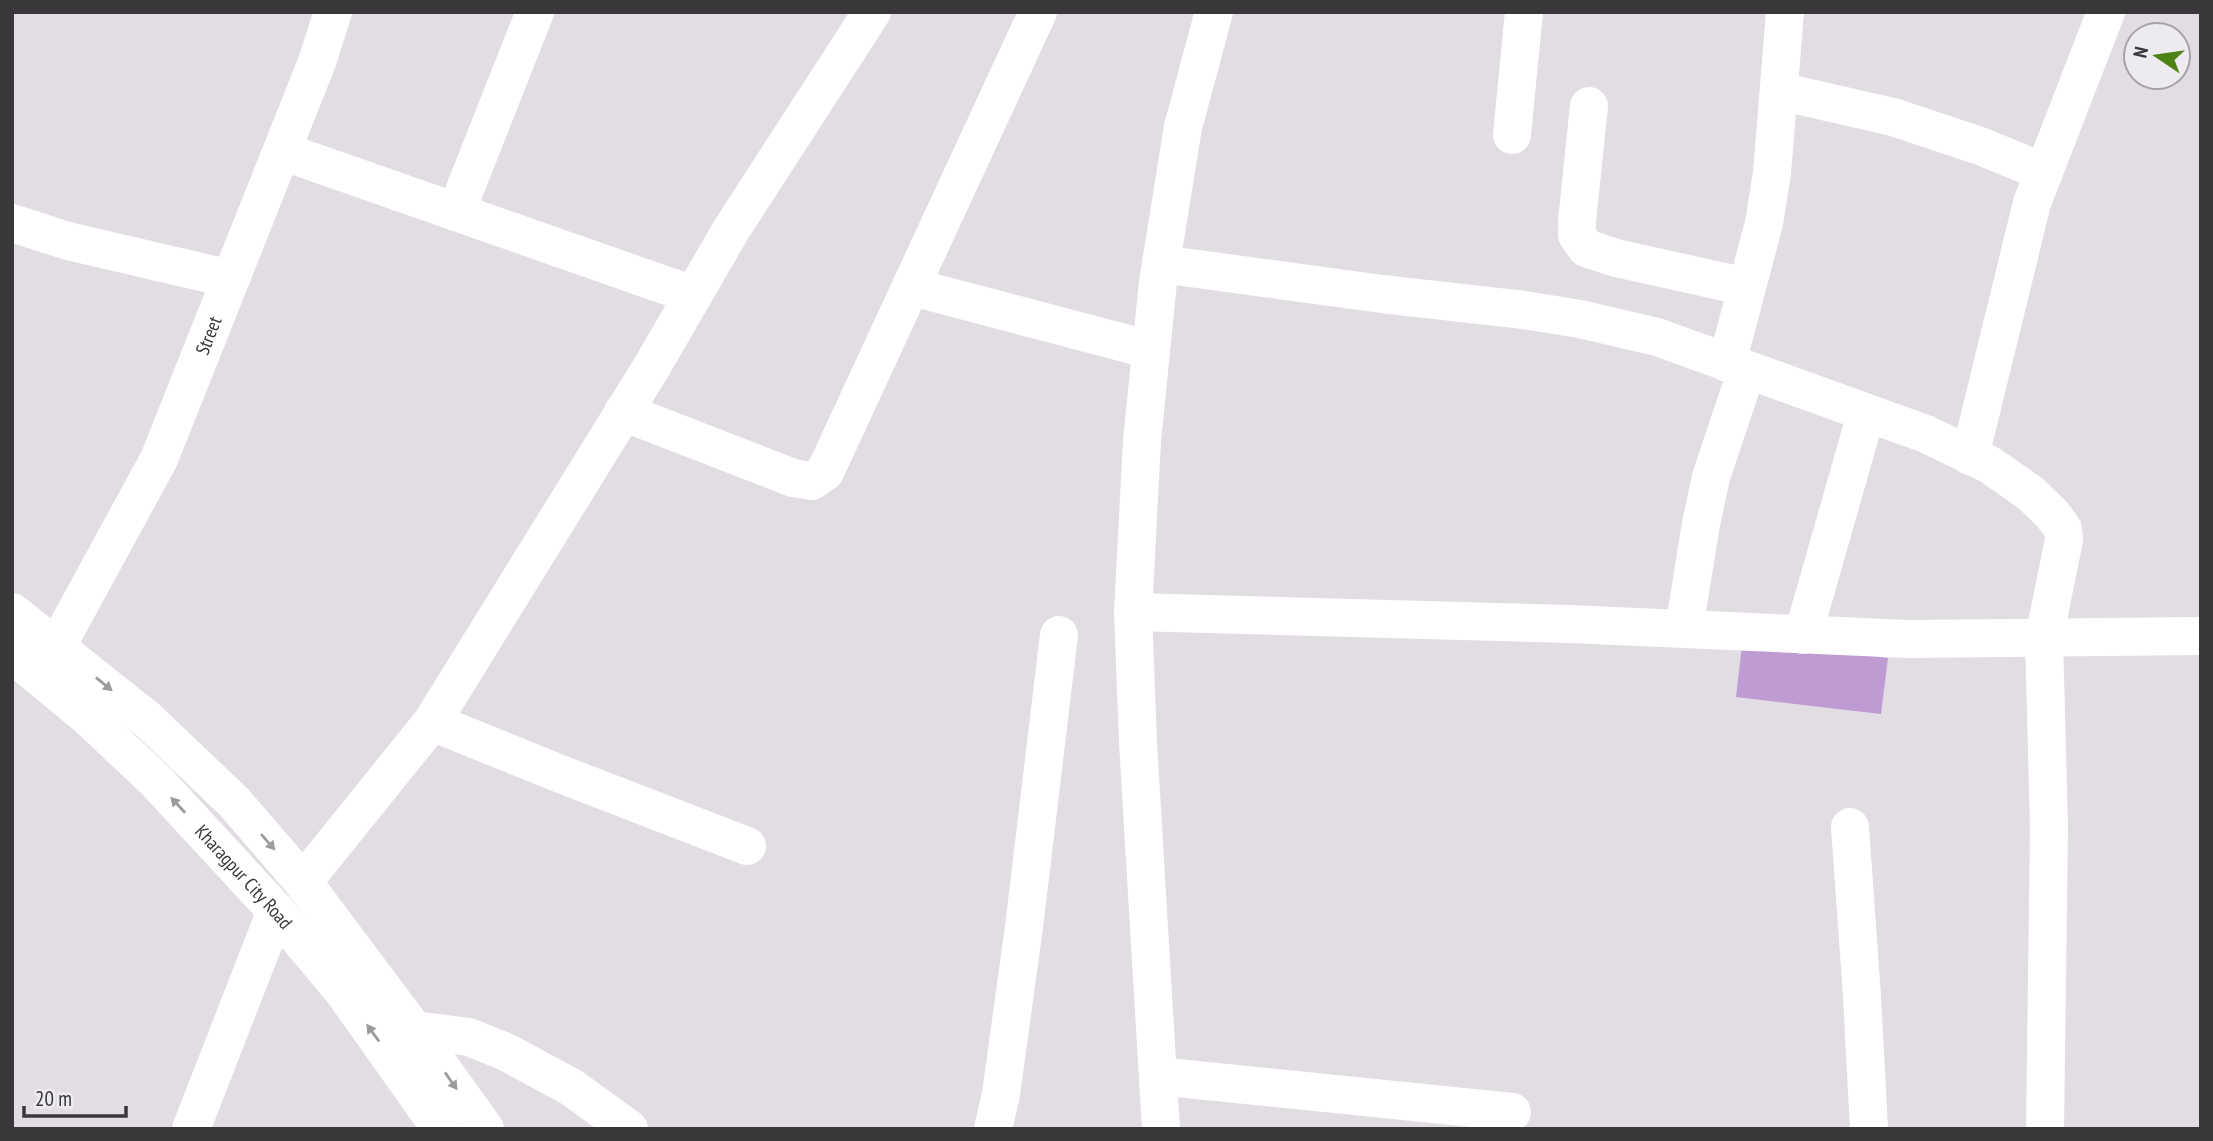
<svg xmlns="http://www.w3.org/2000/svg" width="2213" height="1141" font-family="'PT Sans Narrow',sans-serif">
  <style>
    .building { fill: #be9bd3 }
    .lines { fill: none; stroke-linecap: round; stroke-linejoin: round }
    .minor { stroke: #fff; stroke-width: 38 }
    .major { stroke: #fff; stroke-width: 38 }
    .oneway { fill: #9c9b9c }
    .labels { text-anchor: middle; stroke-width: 6; stroke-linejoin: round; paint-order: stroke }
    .street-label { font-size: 19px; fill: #39373a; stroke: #eeebf0 }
  </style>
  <rect width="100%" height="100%" fill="#e1dde3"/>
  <path class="building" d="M1764 642 1888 658 1881 714 1736 697 1742 645Z"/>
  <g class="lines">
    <g class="minor">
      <path d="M1779 91 1893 117 1980 146 2044 172"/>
      <path d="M1589 106 1577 221V235L1586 248 1616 258 1747 287"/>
      <path d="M1512 135 1524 12"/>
      <path d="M282 151 693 295"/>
      <path d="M456 212 535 12"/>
      <path d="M12 223 68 241 231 279"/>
      <path d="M1161 264 1382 294 1524 310 1580 319 1657 337 1926 434 1990 465 2030 493 2052 514 2063 529 2064 540 2044 638 2049 827 2045 1129"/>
      <path d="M912 287 1151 350"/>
      <path d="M1727 363 1764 223 1772 173 1785 12"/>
      <path d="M623 412 793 478 812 481 825 472 1038 12"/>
      <path d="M1970 456 2032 203 2106 12"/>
      <path d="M1133 612 1570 624 1908 639 2201 636"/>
      <path d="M1684 629 1701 524 1711 477 1747 370"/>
      <path d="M1803 635 1866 414"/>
      <path id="s1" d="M57 646 159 459 317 62 333 12"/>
      <path d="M432 722 563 775 747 846"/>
      <path d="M1850 827 1862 996 1869 1129"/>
      <path d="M303 882 432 722 651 368 731 230 872 12"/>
      <path d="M414 1030 469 1037 506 1052 571 1087 629 1129"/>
      <path d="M1158 1076 1512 1112"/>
      <path d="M191 1129 276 911"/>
      <path d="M993 1129 1001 1094 1024 927 1059 635"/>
      <path d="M1161 1129 1138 742 1133 612 1142 441 1158 282 1183 127 1214 12"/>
    </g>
    <g class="major">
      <path d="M12 612 148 720 234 802 303 882 414 1030 485 1129"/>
      <path id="s2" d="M12 654 87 716 157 782 276 911 343 991 441 1129"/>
    </g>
  </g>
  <defs><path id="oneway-solid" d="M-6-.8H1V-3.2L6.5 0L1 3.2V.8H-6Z" transform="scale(1.75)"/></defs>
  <g class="oneway">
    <use href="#oneway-solid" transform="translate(104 684) rotate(39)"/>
    <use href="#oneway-solid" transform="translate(178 805) rotate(-133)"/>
    <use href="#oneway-solid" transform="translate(268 842) rotate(49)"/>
    <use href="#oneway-solid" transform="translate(373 1033) rotate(-126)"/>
    <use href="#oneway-solid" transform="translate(451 1081) rotate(55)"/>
  </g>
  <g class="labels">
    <g class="street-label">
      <text dy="7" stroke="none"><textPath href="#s1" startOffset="346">Street</textPath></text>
      <text dy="7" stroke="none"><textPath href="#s2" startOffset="322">Kharagpur City Road</textPath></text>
    </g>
  </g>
  <rect width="2213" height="1141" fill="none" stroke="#39373a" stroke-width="28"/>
  <g transform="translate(2157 56) rotate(283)"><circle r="33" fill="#eeebf0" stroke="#a6a3a7" stroke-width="2"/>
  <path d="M0-5L12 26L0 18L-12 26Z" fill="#4e8216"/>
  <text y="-10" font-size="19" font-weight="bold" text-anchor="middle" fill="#39373a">N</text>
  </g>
  <path d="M24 1106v10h102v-10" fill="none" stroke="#39373a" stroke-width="3.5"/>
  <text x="35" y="1106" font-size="21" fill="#39373a" stroke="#eeebf0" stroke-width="5" paint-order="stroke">20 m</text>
</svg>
